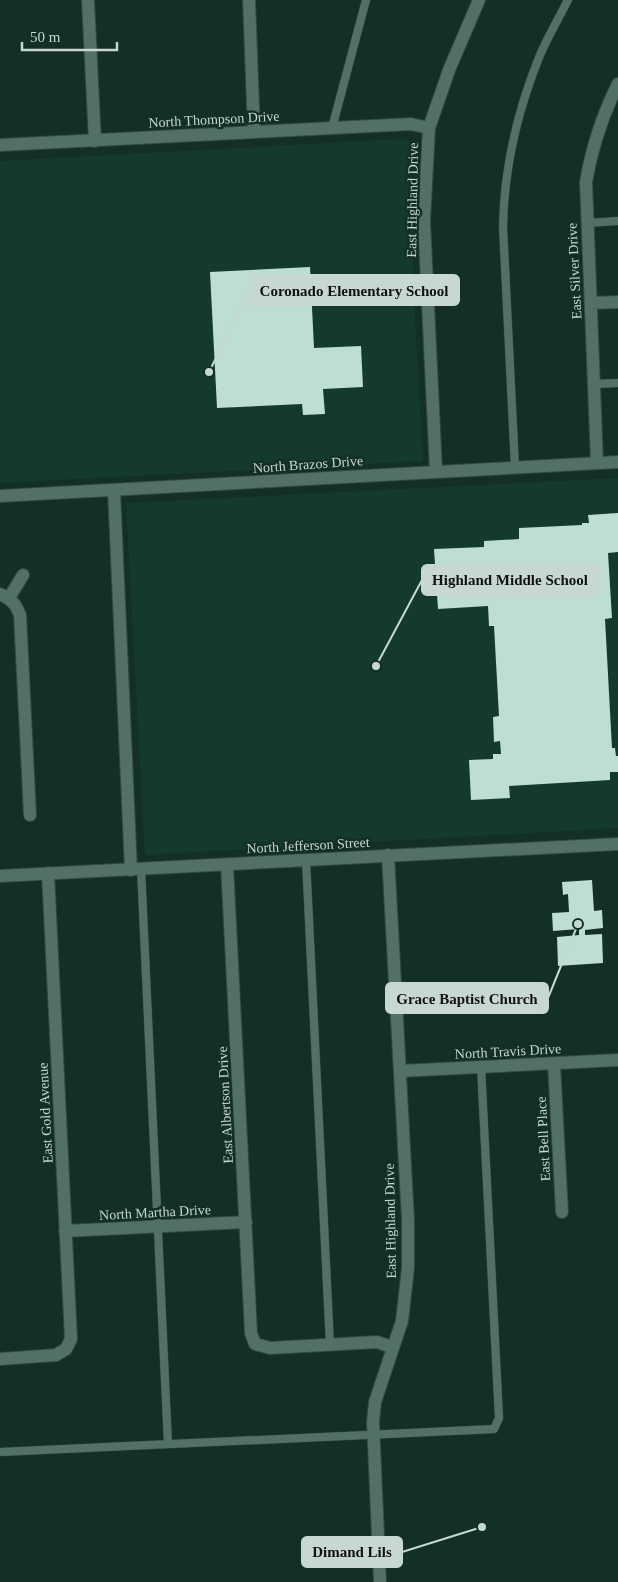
<svg xmlns="http://www.w3.org/2000/svg" width="618" height="1582" font-family="'Times New Roman',serif">
  <style>
    .built { fill: #143a2e }
    .building { fill: #bdded1 }
    .lines { fill: none; stroke-linecap: round; stroke-linejoin: round }
    .lane-casing { stroke: #344941; stroke-width: 9 }
    .street-casing { stroke: #344941; stroke-width: 14 }
    .lane { stroke: #527065; stroke-width: 8 }
    .street { stroke: #527065; stroke-width: 12 }
    .labels { text-anchor: middle; stroke-width: 5; stroke-linejoin: round; paint-order: stroke }
    .street-label { font-size: 14px; fill: #c7d7d1; stroke: #132f26 }
    .leader { fill: none; stroke: #c7d7d1; stroke-width: 2 }
    .callout-dot { fill: #c7d7d1; stroke: #132f26; stroke-width: 2 }
    .callout { fill: #c7d7d1; stroke: #c7d7d1; stroke-width: 2 }
    .callout-label { font-size: 15px; text-anchor: middle; font-weight: bold; fill: #111 }
  </style>
  <rect width="100%" height="100%" fill="#132f26"/>
  <path class="built" d="M399 139 413 142V282L423 461 0 483V161Z
    M618 478V828L145 855 126 503Z"/>
  <path class="building" d="M310 267 314 348 361 346 363 387 323 389 325 414 303 415 302 404 217 408 210 272Z
    M618 513V552L608 553 612 618 605 619 612 748H615L616 756H618V772H610V780L509 786 510 798 471 800 469 760 493 759V754H501L500 741 494 742 493 717 499 716 494 626H489L488 606 438 609 434 549 484 547V541L519 539V528L582 525V523H589L588 515Z
    M592 880 594 911 602 910 603 928 585 930V935L602 934 603 963 558 966 557 937 579 935V929L553 931 552 913 569 912 568 894 563 895 562 882Z"/>
  <g class="lines">
    <defs>
      <path id="lane" d="M332 128 366 0
        M587 223 618 221
        M594 384 618 383
        M515 467 503 227C504 169 518 109 540 55 548 36 559 18 568 0
        M306 860 330 1345
        M141 869 168 1444
        M0 1452 494 1429 499 1418 481 1067"/>
      <path id="street" d="M88 0 95 141
        M249 0 254 132
        M0 145 411 124 429 128
        M591 303 618 302
        M597 463 586 182C592 147 602 116 618 84
        M436 471 424 221 429 128 449 70 479 0
        M114 491 131 870
        M0 496 618 462
        M0 594C11 599 16 604 20 615L30 815
        M9 598 23 575
        M227 865 251 1333 255 1344 270 1348 377 1342 392 1347
        M0 876 618 844
        M554 1064 562 1212
        M400 1071 618 1060
        M65 1231 246 1222
        M0 1359 56 1355 66 1349 71 1339 48 873
        M380 1582 373 1422 375 1402 402 1321 408 1268V1220L388 855"/>
    </defs>
    <use href="#lane" class="lane-casing"/>
    <use href="#street" class="street-casing"/>
    <use href="#lane" class="lane"/>
    <use href="#street" class="street"/>
  </g>
  <g class="labels">
    <g class="street-label">
      <text transform="translate(214 119) rotate(-3)" y="5">North Thompson Drive</text>
      <text transform="translate(412 200) rotate(-89)" y="5">East Highland Drive</text>
      <text transform="translate(574 271) rotate(-93)" y="5">East Silver Drive</text>
      <text transform="translate(308 464) rotate(-4)" y="5">North Brazos Drive</text>
      <text transform="translate(308 845) rotate(-3)" y="5">North Jefferson Street</text>
      <text transform="translate(508 1051) rotate(-3)" y="5">North Travis Drive</text>
      <text transform="translate(225 1105) rotate(-93)" y="5">East Albertson Drive</text>
      <text transform="translate(45 1113) rotate(-93)" y="5">East Gold Avenue</text>
      <text transform="translate(543 1139) rotate(-93)" y="5">East Bell Place</text>
      <text transform="translate(155 1212) rotate(-3)" y="5">North Martha Drive</text>
      <text transform="translate(390 1221) rotate(-91)" y="5">East Highland Drive</text>
    </g>
  </g>
  <path class="leader" d="M209 372L250 290M376 666L422 580M578 924L548 998M482 1527L402 1552"/>
  <g class="callout-dot">
    <circle cx="209" cy="372" r="5"/>
    <circle cx="376" cy="666" r="5"/>
    <circle cx="578" cy="924" r="5"/>
    <circle cx="482" cy="1527" r="5"/>
  </g>
  <g class="callout">
    <rect x="250" y="275" width="209" height="30" rx="5"/>
    <rect x="422" y="565" width="176" height="30" rx="5"/>
    <rect x="386" y="983" width="162" height="30" rx="5"/>
    <rect x="302" y="1537" width="100" height="30" rx="5"/>
  </g>
  <g class="callout-label">
    <text x="354" y="296">Coronado Elementary School</text>
    <text x="510" y="585">Highland Middle School</text>
    <text x="467" y="1004">Grace Baptist Church</text>
    <text x="352" y="1557">Dimand Lils</text>
  </g>
  <path d="M22 42v8h95v-8" fill="none" stroke="#c7d7d1" stroke-width="2.5"/>
  <text x="30" y="42" font-size="15" fill="#c7d7d1" stroke="#132f26" stroke-width="4" paint-order="stroke">50 m</text>
</svg>
